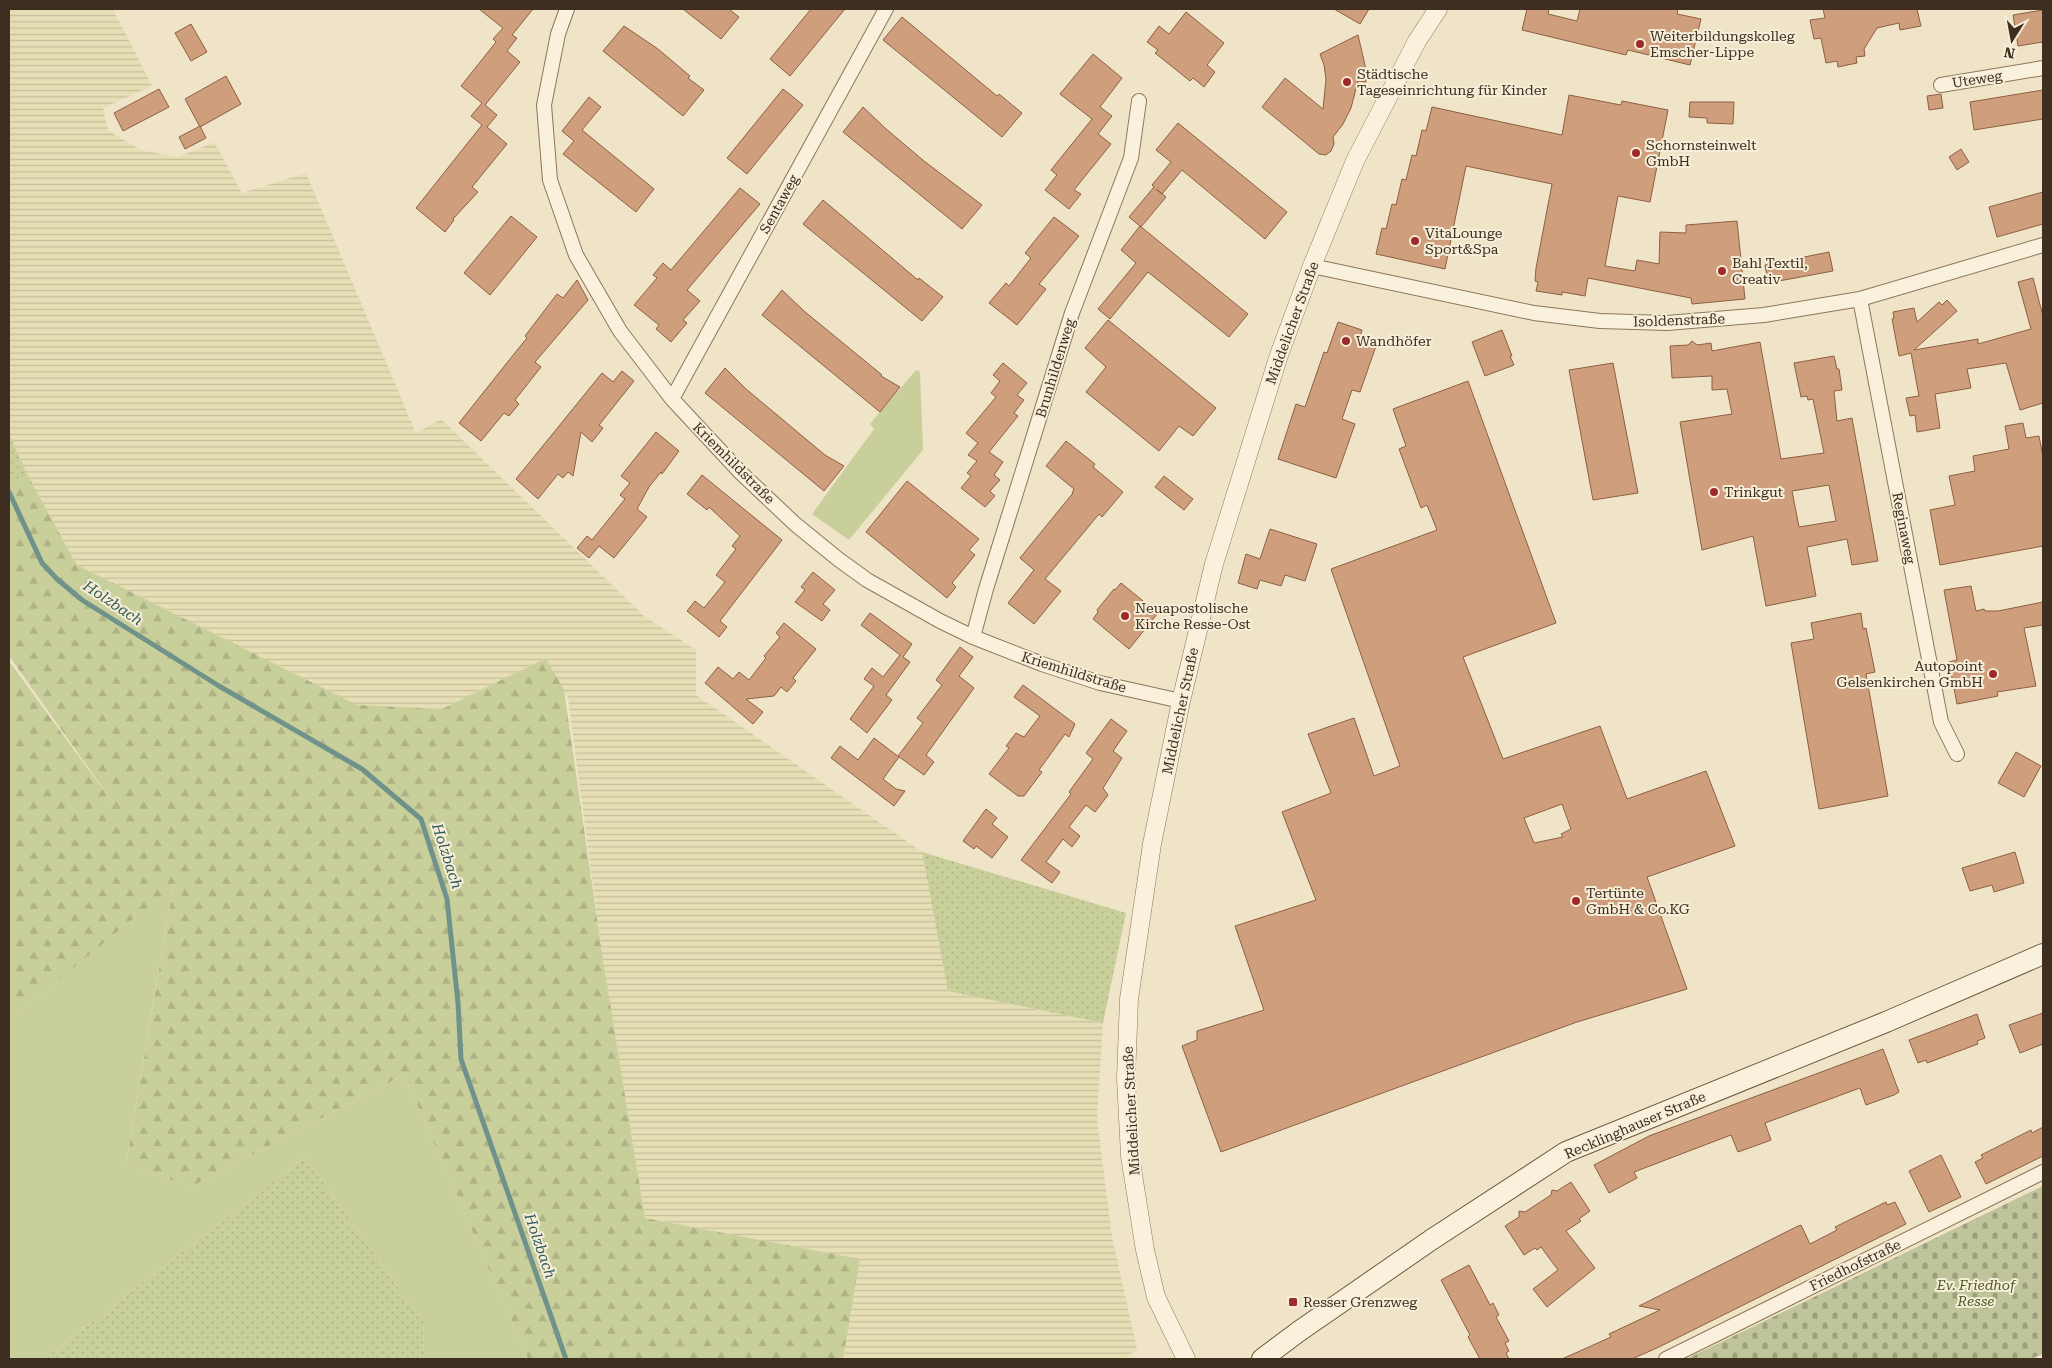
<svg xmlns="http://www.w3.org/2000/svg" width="2052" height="1368" font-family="'Roboto Serif',serif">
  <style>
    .farmland { fill: url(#farmland-rules) }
    .grass { fill: url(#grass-dots) }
    .forest { fill: url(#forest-firs) }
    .cemetery { fill: url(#cemetery-stones) }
    .park { fill: #c9cf9b }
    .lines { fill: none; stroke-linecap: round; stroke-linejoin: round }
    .stream { stroke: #6f938a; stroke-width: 5 }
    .building { fill: #cf9f7d; stroke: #8d5f41; fill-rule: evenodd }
    .minor-casing { stroke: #8d765c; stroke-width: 16 }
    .tertiary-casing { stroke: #8d765c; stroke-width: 19 }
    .secondary-casing { stroke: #6f573f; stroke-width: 22 }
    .minor { stroke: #faf1dc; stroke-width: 14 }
    .tertiary { stroke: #faf1dc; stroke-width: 18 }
    .secondary { stroke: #faf1dc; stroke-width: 20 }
    .poi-dot { fill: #9e2a2b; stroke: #f7eed8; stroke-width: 2 }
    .labels { text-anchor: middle; stroke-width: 4; stroke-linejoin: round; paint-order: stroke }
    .poi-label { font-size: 14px; fill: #3d2e20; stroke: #f7eed8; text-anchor: start }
    .street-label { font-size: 14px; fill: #3d2e20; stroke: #f7eed8 }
    .park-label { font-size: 14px; font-style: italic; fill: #4d5a26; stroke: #f7eed8 }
    .water-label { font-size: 15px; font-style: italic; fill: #2f5d5a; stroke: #f7eed8 }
  </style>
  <defs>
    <pattern id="farmland-rules" width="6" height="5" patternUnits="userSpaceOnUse" patternTransform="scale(1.25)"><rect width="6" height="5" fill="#e6deb5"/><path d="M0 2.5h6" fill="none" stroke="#c6bf9b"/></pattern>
    <pattern id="grass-dots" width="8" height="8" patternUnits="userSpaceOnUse" patternTransform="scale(1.25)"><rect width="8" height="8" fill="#c9cf9b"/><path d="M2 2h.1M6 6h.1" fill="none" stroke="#aeb285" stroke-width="1.8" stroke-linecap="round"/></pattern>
    <pattern id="forest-firs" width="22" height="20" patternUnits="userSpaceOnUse" patternTransform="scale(1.25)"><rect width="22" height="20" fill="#c9cf9b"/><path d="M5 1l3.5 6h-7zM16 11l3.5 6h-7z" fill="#aeb285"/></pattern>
    <pattern id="cemetery-stones" width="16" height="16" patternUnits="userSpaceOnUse" patternTransform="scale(1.25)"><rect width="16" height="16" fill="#bfc49a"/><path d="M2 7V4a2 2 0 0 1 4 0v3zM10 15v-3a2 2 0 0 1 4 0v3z" fill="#9ca07d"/></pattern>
  </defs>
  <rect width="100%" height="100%" fill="#f0e4c8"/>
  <path class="farmland" d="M9 9H113L152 86 103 108 108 131 141 150 178 157 214 142 242 193 306 173 416 433 441 419 644 616 696 650V695L922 852 948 991 1103 1023 1097 1119 1112 1237 1137 1349 1125 1359H843L860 1259 645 1218 603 960 568 698 546 658 442 709 368 711 77 565 28 476 9 434Z"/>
  <path class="grass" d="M9 434 28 476 9 484Z
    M922 852 1126 913 1103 1023 948 991Z
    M305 1157 423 1321 424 1359H44Z"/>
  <path class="forest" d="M28 476 77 565 357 705 442 709 546 658 564 690 603 960 645 1218 860 1259 843 1359H528L404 1075 191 1187 126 1164 173 887 9 1021V661L124 818 9 656V484Z"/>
  <path class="cemetery" d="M2043 1186V1354L2031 1359H1686Z"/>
  <path class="park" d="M916 370 920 372 923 450 849 540 812 514 874 429 870 424Z
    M173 886 126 1164 191 1187 404 1075 528 1359H424L423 1321 305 1157 44 1359H9V1021Z"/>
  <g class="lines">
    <path class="stream" d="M9 492 42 563 57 579 82 600 219 686 362 769 421 819 447 899 458 1003 461 1059 566 1359"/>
  </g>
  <path class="building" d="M479 9H533L512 35 517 38 507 51 520 62 485 105 497 115 487 127 507 144 472 187 478 192 453 219 454 220 445 232 416 208 482 125 471 116 482 103 461 86 496 42 493 39 503 28Z
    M683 9H729L739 17 721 39Z
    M811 9H845L790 76 770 59Z
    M1334 9H1369L1360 24Z
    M1527 9H1549L1548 14 1577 21 1580 9H1678L1677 14 1701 19 1690 65 1628 50 1626 55 1522 30Z
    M1823 9H1917L1921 26 1900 30 1899 23 1877 28 1864 49 1865 56 1856 57 1857 63 1838 67 1837 61 1826 63 1821 38 1814 39 1810 20 1825 18Z
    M2043 10V42L2018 46 2013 15Z
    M1186 12 1224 43 1207 65 1215 72 1204 87 1193 78 1190 81 1155 53 1158 50 1147 42 1159 26 1169 34Z
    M902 17 997 96 999 94 1022 113 1002 137 883 40Z
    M191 24 207 52 191 61 175 33Z
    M624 26 658 49 690 76 688 78 704 90 683 116 603 51Z
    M1358 35 1365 65 1366 82 1358 81 1351 108 1343 124 1333 137 1334 144 1331 151 1326 155 1319 154 1262 107 1285 78 1323 109 1326 79 1324 65 1320 54Z
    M1093 54 1122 78 1100 107 1112 116 1098 134 1111 144 1074 190 1081 194 1069 209 1045 190 1057 175 1051 170 1092 119 1060 94Z
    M226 76 241 104 200 127 185 99Z
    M159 89 169 107 123 131 114 113Z
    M783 89 803 105 747 174 727 158Z
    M2043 90V119L1974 130 1970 102Z
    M1941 94 1943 108 1929 110 1927 96Z
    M1569 95 1621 105 1622 101 1668 110 1650 202 1618 196 1605 266 1635 271 1637 260 1659 264 1660 232 1686 233V225L1737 221 1745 299 1692 304 1691 298 1588 278 1585 296 1562 292V295L1536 291 1538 282 1535 281 1536 268 1552 184 1466 166 1445 269 1376 254 1382 228 1386 229 1392 204 1396 205 1402 179 1406 180 1412 155 1416 156 1422 130 1426 131 1432 107 1562 135Z
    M589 97 601 107 582 130 654 189 636 212 563 154 574 141 562 131Z
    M1690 102H1734L1733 124 1707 123V118L1689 117Z
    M863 107 885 128 924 161 982 205 962 229 843 132Z
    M1178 123 1287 212 1265 239 1182 170 1162 194 1156 189 1166 197 1141 227 1129 217 1154 187 1152 185 1171 162 1156 150Z
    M200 126 206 138 185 149 179 137Z
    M1961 149 1969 162 1957 170 1949 157Z
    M740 188 760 204 687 290 700 301 683 320 687 323 671 342 656 329 659 325 634 305 657 278 653 275 663 263 671 270Z
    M2043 192V224L1997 237 1989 207Z
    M823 200 918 280 919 278 943 297 922 321 803 224Z
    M511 216 537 237 490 295 464 273Z
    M1054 217 1079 236 1039 284 1046 289 1017 325 989 303 1006 283 1009 286 1031 258 1025 253Z
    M1140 226 1248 314 1229 337 1148 272 1110 319 1098 309 1136 263 1121 250Z
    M1829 252 1833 271 1768 283 1765 265Z
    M2033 278 2043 316V403L2020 410 2006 363 1967 369 1971 388 1935 394 1940 428 1917 432 1915 415 1910 416 1906 398 1919 396 1911 353 1899 356 1892 319 1894 318 1893 312 1914 308 1917 322 1939 302 1942 305 1947 300 1957 311 1914 350 1978 339V344L2031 329 2018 282Z
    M577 280 588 300 535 362 541 367 515 400 519 404 509 416 504 413 481 441 459 423 518 349 527 338 525 336 557 294 563 298Z
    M782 290 804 311 882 375 881 376 900 387 880 412 762 315Z
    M1108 320 1216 408 1193 436 1179 426 1159 451 1086 392 1106 367 1085 348Z
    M1338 322 1362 330 1359 340 1376 346 1360 392 1352 390 1342 419 1355 424 1336 478 1278 459 1296 404 1305 407 1324 352 1327 353Z
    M1502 330 1512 356H1510L1514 365 1485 376 1472 342Z
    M1692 341 1697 345 1711 343 1712 351 1760 342 1781 459 1824 453 1813 399 1808 400 1807 396 1801 397 1794 363 1834 356 1837 369H1839L1842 390 1834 391 1837 421 1852 418 1878 561 1852 565 1847 539 1807 547 1816 596 1766 606 1753 536 1702 550 1680 422 1732 414 1727 389 1712 390V376L1672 378 1670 346 1688 345ZM1829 485 1836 521 1799 527 1792 491Z
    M1003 363 1027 383 1017 395 1024 400 1014 413 1018 416 989 452 1003 462 994 475 1000 480 990 491 995 496 985 507 961 488 971 476 967 473 977 461 968 455 978 443 966 433 996 397 991 393 1000 381 993 375Z
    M1613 363 1638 493 1593 500 1569 370Z
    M725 368 746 389 825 455 844 466 824 491 705 393Z
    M622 371 634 381 599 425 603 428 592 442 581 432 573 476 568 472 563 478 558 474 538 499 516 479 602 373 613 382Z
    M1468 381 1556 623 1463 657 1503 759 1600 726 1627 799 1706 771 1735 846 1647 877 1687 989 1577 1022 1221 1152 1182 1046 1197 1040V1031L1264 1010 1235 926 1316 900 1282 812 1331 793 1308 734 1354 718 1374 776 1400 766 1331 569 1437 530 1427 505 1421 508 1399 449 1406 446 1393 409ZM1562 804 1571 829 1561 834 1563 837 1534 843 1524 818Z
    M2023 423 2026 438 2039 436 2043 457V546L1940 565 1930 510 1955 505 1949 476 1975 471 1973 456 2009 449 2005 426Z
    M656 432 679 451 662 474 661 472 649 487 637 509 647 517 614 558 599 546 589 558 577 548 587 536 592 540 625 499 620 495 630 483 621 476Z
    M1066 441 1095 464 1093 467 1123 492 1102 517 1099 514 1045 579 1061 591 1034 624 1008 603 1034 570 1020 558 1073 493H1072L1074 489 1046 466Z
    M702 475 782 540 720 621 727 627 719 637 687 611 695 601 704 608 725 582 716 575 736 549 732 546 740 536 709 507 707 510 687 494Z
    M1164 476 1193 499 1184 510 1155 487Z
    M907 481 979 539 969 550 975 555 952 583 956 587 947 598 866 532Z
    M1270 529 1317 544 1305 581 1285 575 1281 586 1260 580 1257 589 1238 583 1246 554 1260 559Z
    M813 572 835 590 823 604 830 610 822 621 795 602 805 590 801 587Z
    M1121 583 1158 613 1129 649 1093 619 1098 612 1097 610 1114 589 1115 590Z
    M1971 586 1976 611 1984 609 1985 611H1998L2043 602V625L2024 628 2036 686 1997 692 1998 696 1957 704 1949 662 1957 660 1944 590Z
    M870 613 912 644 903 657 910 662 886 695 892 700 867 733 850 719 874 686 864 679 872 668 883 677 900 655 861 625Z
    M1861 613 1863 629 1866 628 1875 672 1866 674 1888 796 1819 809 1791 643 1814 639 1811 623Z
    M784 623 816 649 793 678 796 681 787 692 781 687 774 696 746 699 763 712 753 724 705 683 718 667 733 679 739 672 749 680 766 658 764 656 780 637 776 633Z
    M960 647 973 657 959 676 974 688 926 755 934 762 924 775 898 756 923 723 917 718 942 685 936 680Z
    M1023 685 1075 724 1069 737 1065 734 1039 770 1042 772 1024 796H1018L989 774 1009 748 1006 746 1016 733 1024 737 1040 716 1014 697Z
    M1111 719 1127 731 1113 751 1122 758 1103 788 1108 795 1095 812 1086 805 1069 827 1080 836 1072 847 1063 839 1046 862 1060 872 1052 883 1021 860 1071 794 1069 792 1093 759 1086 753Z
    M874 738 899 757 883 779 896 789 905 791 894 806 831 758 840 746 858 760Z
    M2016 752 2041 766 2024 797 1998 783Z
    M986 809 997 818 992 824 1008 837 992 858 976 846 974 849 963 841Z
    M2015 852 2024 883 1994 892 1992 885 1970 891 1962 868Z
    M2043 1013V1044L2020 1053 2009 1025Z
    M1977 1014 1985 1038 1977 1041 1978 1044 1927 1063 1926 1060 1918 1063 1909 1040Z
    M1883 1049 1899 1092 1894 1095 1866 1105 1860 1088 1765 1123 1771 1140 1766 1142 1738 1152 1731 1135 1634 1172 1637 1178 1609 1193 1594 1165 1649 1136Z
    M2043 1127V1156L1986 1184 1975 1162 1983 1158 1981 1155 2031 1130 2032 1133Z
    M1941 1155 1961 1197 1929 1212 1909 1171Z
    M1571 1182 1590 1211 1579 1219 1581 1221 1566 1231 1595 1268 1547 1307 1533 1289 1558 1270 1541 1247 1537 1250 1535 1248 1524 1255 1505 1226 1519 1217V1211L1525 1212 1551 1195 1552 1190 1557 1191Z
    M1886 1202 1887 1205 1895 1202 1906 1224 1659 1347 1632 1359H1562L1611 1337 1609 1334 1660 1310 1639 1306 1796 1227 1801 1225 1810 1244 1837 1230 1835 1227Z
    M1469 1265 1490 1305 1493 1303 1499 1315 1496 1317 1509 1341 1505 1343 1509 1351 1506 1353 1509 1359H1480L1468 1337 1470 1335 1441 1280Z"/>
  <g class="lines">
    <defs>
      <path id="minor" d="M567 9 558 34 544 105 550 180 576 255 620 331 672 399 741 473 795 524 838 559 867 580 940 621 973 637 1042 664 1100 683 1181 701
        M1941 85 2043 68
        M1312 266 1534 313 1600 321 1667 323 1764 315 1860 299 2043 245
        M1860 299 1941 722 1957 754
        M672 399 886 9
        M973 637 986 589 1072 313 1131 158 1139 101
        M1666 1359 2043 1172"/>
      <path id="tertiary" d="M1186 1359 1156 1297 1145 1250 1130 1156 1126 1078 1129 999 1152 844 1181 701 1214 564 1279 355 1312 266 1355 161 1417 41 1438 9"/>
      <path id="secondary" d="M1262 1359 1298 1332 1431 1240 1566 1152 1886 1022 2043 954"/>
    </defs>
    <use href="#minor" class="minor-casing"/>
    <use href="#tertiary" class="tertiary-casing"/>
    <use href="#secondary" class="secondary-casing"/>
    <use href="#minor" class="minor"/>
    <use href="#tertiary" class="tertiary"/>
    <use href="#secondary" class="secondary"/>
  </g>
  <g class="poi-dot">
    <circle cx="1640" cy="44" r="5"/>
    <circle cx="1347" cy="82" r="5"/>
    <circle cx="1636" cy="153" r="5"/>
    <circle cx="1415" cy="241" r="5"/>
    <circle cx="1722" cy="271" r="5"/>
    <circle cx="1346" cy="341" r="5"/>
    <circle cx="1714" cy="492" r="5"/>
    <circle cx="1125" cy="616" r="5"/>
    <circle cx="1993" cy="674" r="5"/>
    <circle cx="1576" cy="901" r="5"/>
    <rect x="1288" y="1297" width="10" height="10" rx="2.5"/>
  </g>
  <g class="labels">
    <g class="poi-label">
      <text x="1650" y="41">Weiterbildungskolleg<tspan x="1650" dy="16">Emscher-Lippe</tspan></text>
      <text x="1357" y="79">Städtische<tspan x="1357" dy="16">Tageseinrichtung für Kinder</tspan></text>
      <text x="1646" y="150">Schornsteinwelt<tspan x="1646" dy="16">GmbH</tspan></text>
      <text x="1425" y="238">VitaLounge<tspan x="1425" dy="16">Sport&amp;Spa</tspan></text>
      <text x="1732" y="268">Bahl Textil,<tspan x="1732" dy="16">Creativ</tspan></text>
      <text x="1356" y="346">Wandhöfer</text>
      <text x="1724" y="497">Trinkgut</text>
      <text x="1135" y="613">Neuapostolische<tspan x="1135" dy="16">Kirche Resse-Ost</tspan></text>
      <text x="1983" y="671" text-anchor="end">Autopoint<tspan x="1983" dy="16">Gelsenkirchen GmbH</tspan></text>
      <text x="1586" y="898">Tertünte<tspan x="1586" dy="16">GmbH &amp; Co.KG</tspan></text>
      <text x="1303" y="1307">Resser Grenzweg</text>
    </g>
    <g class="street-label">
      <text transform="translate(1977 79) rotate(-9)" y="5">Uteweg</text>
      <text transform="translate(779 204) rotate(-61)" y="5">Sentaweg</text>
      <text transform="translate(1679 320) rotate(-2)" y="5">Isoldenstraße</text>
      <text transform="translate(1292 323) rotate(-70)" y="5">Middelicher Straße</text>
      <text transform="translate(1055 368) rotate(-73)" y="5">Brunhildenweg</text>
      <text transform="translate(734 463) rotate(45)" y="5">Kriemhildstraße</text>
      <text transform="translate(1904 528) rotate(79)" y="5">Reginaweg</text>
      <text transform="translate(1074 672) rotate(17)" y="5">Kriemhildstraße</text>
      <text transform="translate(1180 711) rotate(-78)" y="5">Middelicher Straße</text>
      <text transform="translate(1131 1111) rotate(-93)" y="5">Middelicher Straße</text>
      <text transform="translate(1635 1125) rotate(-23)" y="5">Recklinghauser Straße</text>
      <text transform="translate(1855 1265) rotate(-26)" y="5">Friedhofstraße</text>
    </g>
    <g class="park-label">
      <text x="1976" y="1290">Ev. Friedhof<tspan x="1976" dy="16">Resse</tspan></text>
    </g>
    <g class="water-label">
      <text transform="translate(113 603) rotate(34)" y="5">Holzbach</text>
      <text transform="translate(447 856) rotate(72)" y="5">Holzbach</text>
      <text transform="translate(540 1246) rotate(71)" y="5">Holzbach</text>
    </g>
  </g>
  <rect width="2052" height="1368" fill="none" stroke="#3d2e20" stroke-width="20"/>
  <g transform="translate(2012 40) rotate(191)" stroke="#f7eed8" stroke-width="4" paint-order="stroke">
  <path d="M0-4L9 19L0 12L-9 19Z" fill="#3d2e20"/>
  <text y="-8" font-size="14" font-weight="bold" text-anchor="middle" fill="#3d2e20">N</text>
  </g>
</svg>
